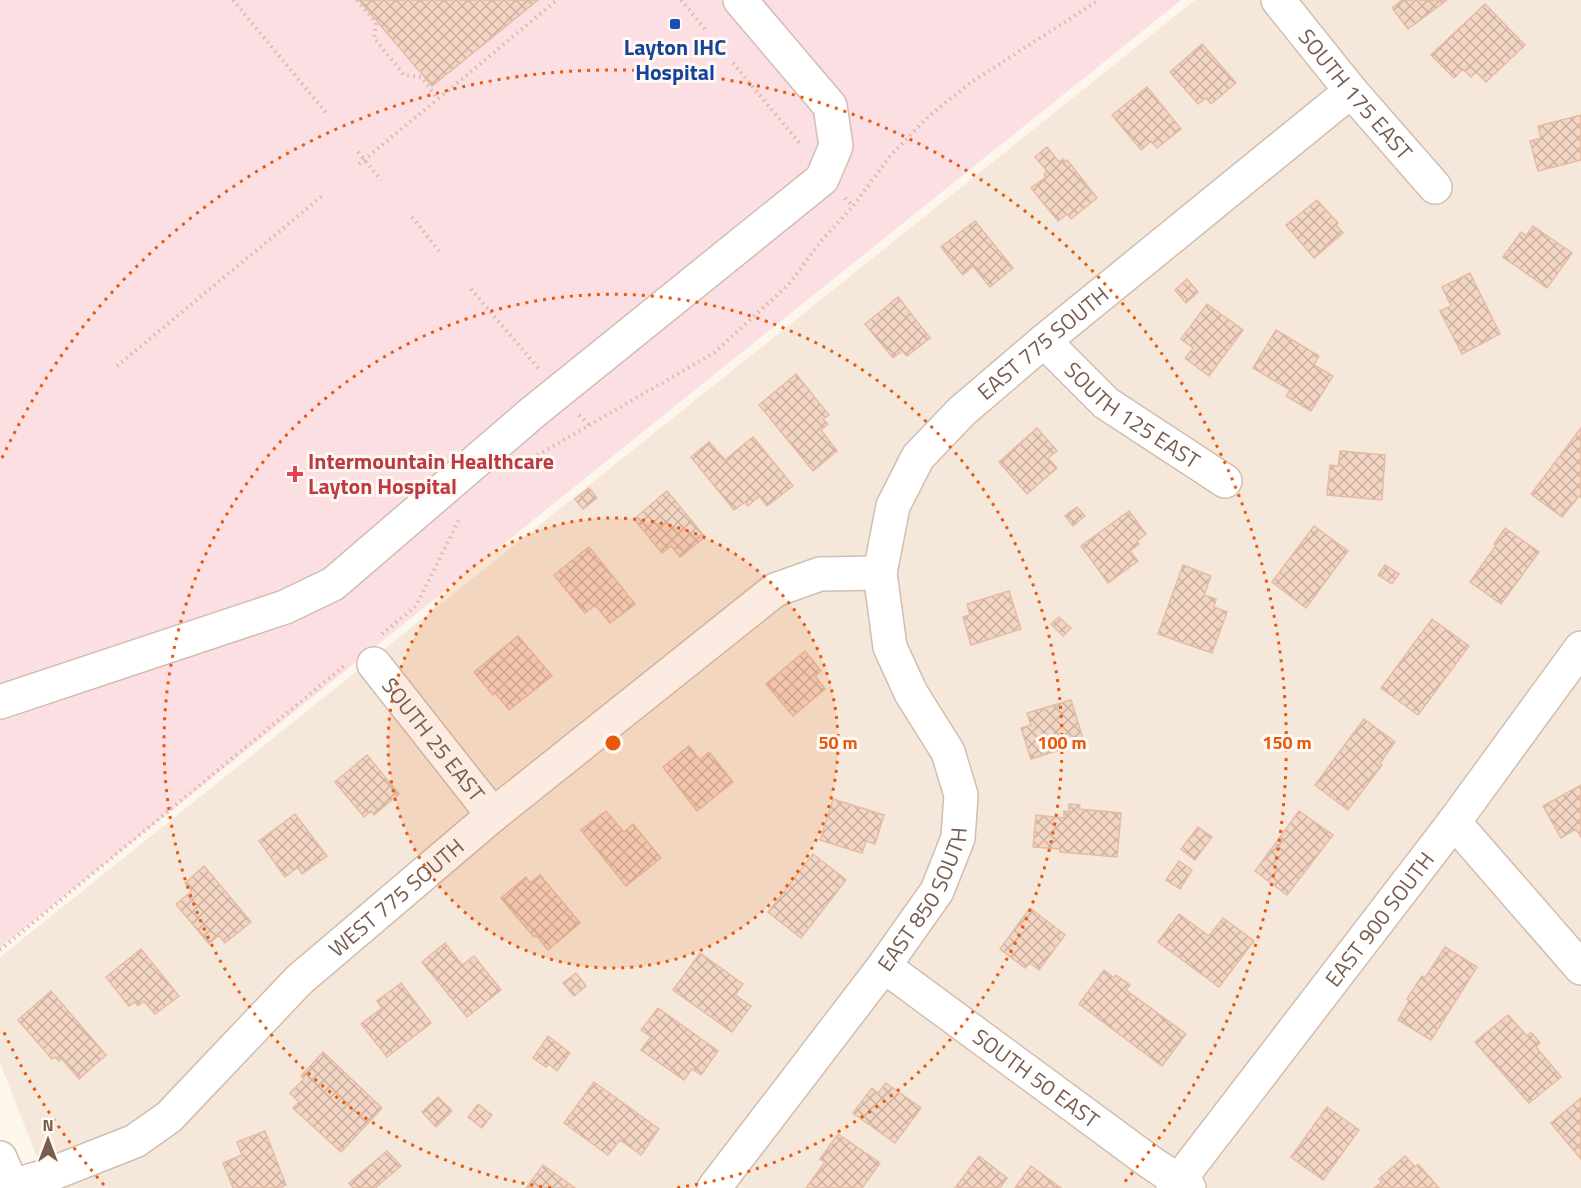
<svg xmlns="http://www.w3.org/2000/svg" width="1581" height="1188" font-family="'Titillium Web',sans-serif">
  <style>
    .residential { fill: #f5e8da }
    .medical { fill: #fbdfe3 }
    .building { fill: url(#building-cross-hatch); stroke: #e6bba3; stroke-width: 1.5 }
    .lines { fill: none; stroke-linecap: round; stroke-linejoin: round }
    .minor-casing { stroke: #d1beb0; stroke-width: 36 }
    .path { stroke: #d9b8a5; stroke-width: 4; stroke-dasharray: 1.5 4.5; stroke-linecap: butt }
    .minor { stroke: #fff; stroke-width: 33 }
    .ring { fill: none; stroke: #e8590c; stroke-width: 3; stroke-dasharray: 3 6 }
    .transit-dot { fill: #1a4fb4; stroke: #fffaf3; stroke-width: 2 }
    .health-dot { fill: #e0444e; stroke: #fffaf3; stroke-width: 2 }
    .labels { text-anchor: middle; stroke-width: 6; stroke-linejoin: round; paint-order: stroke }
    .transit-label { font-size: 22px; font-weight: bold; fill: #164399; stroke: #fffaf3 }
    .street-label { font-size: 22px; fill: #7a5c4d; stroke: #fffaf3 }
    .health-label { font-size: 22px; font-weight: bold; fill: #be3a42; stroke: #fffaf3; text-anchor: start }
    .centre { fill: #e8590c; stroke: #fffaf3; stroke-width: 3 }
    .ring-label { font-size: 18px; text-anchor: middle; font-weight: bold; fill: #e8590c; stroke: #fffaf3; stroke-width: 6; stroke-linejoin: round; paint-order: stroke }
  </style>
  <defs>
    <pattern id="building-cross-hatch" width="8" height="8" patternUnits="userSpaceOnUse" patternTransform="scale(1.5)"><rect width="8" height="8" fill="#f3d5c3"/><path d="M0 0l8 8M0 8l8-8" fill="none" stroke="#cab0a1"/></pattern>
  </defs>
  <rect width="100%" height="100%" fill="#fdf6ec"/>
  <path class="residential" d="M1195 0H1581V1188H49L0 1063V957Z"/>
  <path class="medical" d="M0 0H1181L0 948Z"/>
  <path class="building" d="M359 0H538L432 86Z
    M1402 0H1447L1408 29 1392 8Z
    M1485 4 1525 45 1486 82 1476 72 1471 77 1463 69 1454 78 1431 55Z
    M1202 44 1236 83 1211 104 1206 98 1198 104 1170 72Z
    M1147 87 1181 129 1157 148 1151 141 1141 150 1112 115Z
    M1581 115V160L1538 171 1530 141 1541 138 1538 126Z
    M1047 147 1059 162 1063 159 1065 162 1067 160 1097 198 1071 219 1067 214 1058 221 1031 188 1046 177 1044 174 1047 171 1035 157Z
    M1317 200 1338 223 1336 225 1343 233 1314 258 1286 225Z
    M975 221 1013 268 990 287 973 266 963 275 941 247Z
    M1533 226 1572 253 1547 288 1503 257 1521 232 1526 236Z
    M1470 273 1500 334 1462 354 1440 311 1451 306 1442 287Z
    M1187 279 1198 292 1186 303 1175 290Z
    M898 297 930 338 907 356 902 351 893 358 865 324Z
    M1207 304 1243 330 1209 376 1185 358 1193 348 1181 339Z
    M1276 330 1319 356 1314 365 1333 376 1311 411 1286 396 1290 390 1253 368Z
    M796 374 829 415 823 419 828 424 821 430 837 451 813 471 759 405Z
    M1037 428 1057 451 1048 458 1057 468 1027 494 999 462Z
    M1581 428V498L1579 496 1562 517 1531 494Z
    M753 437 793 486 767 506 759 496 748 506 745 502 734 510 691 457 709 442 725 460Z
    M1340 451 1385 455 1382 500 1327 495 1330 465 1338 466Z
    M589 488 597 498 583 509 575 499Z
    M667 491 705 537 680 557 671 546 662 553 634 519Z
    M1077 507 1085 516 1073 526 1065 516Z
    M1129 511 1146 534 1137 541 1139 544 1130 551 1138 561 1108 583 1081 546Z
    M1314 526 1348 551 1306 608 1272 582Z
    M1505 528 1539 552 1501 604 1470 582 1496 545 1494 544Z
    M589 547 635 604 610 623 595 605 585 613 554 575Z
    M1183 565 1211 576 1204 595 1216 599 1214 607 1227 612 1212 653 1158 634Z
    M1385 565 1399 574 1392 584 1378 575Z
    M1009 591 1021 629 971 645 963 617 970 615 967 604Z
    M1059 617 1071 628 1063 636 1051 624Z
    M1432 619 1469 646 1418 715 1381 688Z
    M518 636 552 676 509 710 495 693 493 695 474 672Z
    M805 651 821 671 815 676 825 689 793 716 766 684Z
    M1071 700 1084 742 1031 759 1021 728 1031 725 1027 713Z
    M1364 719 1395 742 1380 763 1382 765 1348 810 1315 785Z
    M689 746 700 760 709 752 733 782 697 811 663 767Z
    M367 755 399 794 374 815 371 811 364 817 335 782Z
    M1581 785V837L1576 829 1561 838 1543 806Z
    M833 799 884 815 875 844 866 841 862 853 820 840Z
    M1069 804 1080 805 1079 809 1121 813 1117 857 1060 852V849L1033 847 1036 815 1064 818V811L1069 812Z
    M606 811 624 832 633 824 661 858 626 886 581 830Z
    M1299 811 1333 835 1287 895 1255 871Z
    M295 814 327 856 302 874 298 867 285 877 259 841Z
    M1198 827 1212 837 1195 860 1181 849Z
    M813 854 846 880 801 938 768 912Z
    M1179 861 1192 870 1180 889 1166 880Z
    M204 866 251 922 225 943 219 935 209 944 176 904 192 891 185 883Z
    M540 875 580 923 548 950 536 935 534 937 501 898 526 877 530 883Z
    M1030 908 1065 935 1039 970 1030 963 1025 968 1000 949Z
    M1179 914 1209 936 1223 918 1254 941 1219 987 1158 942Z
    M445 943 462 965 474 956 501 990 467 1017 422 962Z
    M1445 947 1477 967 1431 1040 1398 1020 1409 1001 1407 999 1422 976 1425 978Z
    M141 949 179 996 155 1014 144 1001 138 1006 135 1002 129 1006 106 977Z
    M700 953 743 984 735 995 751 1006 732 1032 673 990Z
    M1104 970 1114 978 1116 975 1130 985 1126 990 1186 1034 1162 1066 1079 1004Z
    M576 973 586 986 574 996 563 983Z
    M401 983 431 1023 387 1057 361 1024 382 1008 377 1001Z
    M51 991 106 1055 79 1079 62 1059 59 1061 55 1057 52 1059 18 1020Z
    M658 1008 718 1051 701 1075 692 1069 684 1080 641 1050 651 1037 641 1030Z
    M1508 1015 1527 1036 1531 1032 1540 1043 1536 1047 1561 1077 1529 1103 1475 1042Z
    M548 1036 570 1053 557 1071 549 1064 546 1067 533 1058Z
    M323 1052 382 1108 341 1152 293 1108 299 1102 290 1093 304 1079 301 1076Z
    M594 1082 659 1129 641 1155 620 1140 608 1155 564 1123Z
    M886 1083 921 1108 895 1143 853 1113 872 1088 878 1093Z
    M438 1097 452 1111 436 1127 422 1112Z
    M1581 1098V1159L1551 1123Z
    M478 1104 492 1115 482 1128 468 1117Z
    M1327 1107 1359 1130 1323 1180 1291 1157Z
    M265 1131 286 1185 279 1188H233L223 1163 242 1155 237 1142Z
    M838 1134 880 1163 862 1188H806L825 1162 820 1159Z
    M387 1151 401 1166 375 1188H353L349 1183Z
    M979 1156 1007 1178 1000 1188H955Z
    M1405 1156 1415 1167 1418 1164 1439 1188H1374L1382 1182 1379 1179Z
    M543 1165 575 1188H526Z
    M1031 1166 1061 1188H1015Z"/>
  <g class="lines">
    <defs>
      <g id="minor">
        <path id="s1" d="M1278 0 1351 91 1435 187"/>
        <path id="s2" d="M1044 341 1106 403 1225 481"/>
        <path id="s3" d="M374 664 493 815"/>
        <path d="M0 702 285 607 333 584 532 413 822 179 836 146 830 106 740 0"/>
        <path d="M1454 822 1581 968"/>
        <path id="s4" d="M884 966 1150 1162 1189 1188"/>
        <path d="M0 1158 13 1188"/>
        <path id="s5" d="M12 1186 46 1176 135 1141 169 1117 299 980 493 815 775 590 820 574 880 573"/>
        <path id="s6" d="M714 1188 884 966 937 891 958 838 961 795 948 752 911 693 890 647 880 573 893 506 918 457 962 411 1044 341 1351 91"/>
        <path id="s7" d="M1173 1188 1454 822 1581 648"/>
      </g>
    </defs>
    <use href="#minor" class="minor-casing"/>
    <path class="path" d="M233 0 327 114
      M357 0 376 23 374 38 404 75 421 77 438 99 557 0
      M681 0 706 30
      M733 63 801 145
      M358 152 381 180
      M359 164 438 99
      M845 198 853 206 891 155 929 116 970 83 1099 0
      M412 217 439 251
      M471 289 539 369
      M117 366 322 196
      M579 415 589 425
      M523 466 536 456 714 353 789 284 822 240 853 206
      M382 634 416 606 460 518
      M0 950 344 666"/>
    <use href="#minor" class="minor"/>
  </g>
  <circle cx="613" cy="743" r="225" fill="#e8590c" fill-opacity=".12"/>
  <g class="ring">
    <circle cx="613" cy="743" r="225"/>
    <path d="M551 1188A449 449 0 1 1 675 1188"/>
    <path d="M104 1185A674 674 0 0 1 2 1028M2 458A674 674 0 1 1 1122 1185"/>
  </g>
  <rect class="transit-dot" x="669" y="18" width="12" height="12" rx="3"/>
  <path class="health-dot" d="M292 465h6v6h6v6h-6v6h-6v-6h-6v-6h6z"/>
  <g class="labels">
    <g class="transit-label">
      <text x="675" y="55">Layton IHC<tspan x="675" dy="25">Hospital</tspan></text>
    </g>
    <g class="street-label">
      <text dy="8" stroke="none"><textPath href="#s1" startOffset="122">SOUTH 175 EAST</textPath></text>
      <text dy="8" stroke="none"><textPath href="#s6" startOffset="1004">EAST 775 SOUTH</textPath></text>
      <text dy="8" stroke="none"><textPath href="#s2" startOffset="116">SOUTH 125 EAST</textPath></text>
      <text dy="8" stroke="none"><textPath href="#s3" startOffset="96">SOUTH 25 EAST</textPath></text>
      <text dy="8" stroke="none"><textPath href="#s5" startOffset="489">WEST 775 SOUTH</textPath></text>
      <text dy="8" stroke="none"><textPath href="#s6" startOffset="358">EAST 850 SOUTH</textPath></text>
      <text dy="8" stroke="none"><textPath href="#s7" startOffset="339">EAST 900 SOUTH</textPath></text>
      <text dy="8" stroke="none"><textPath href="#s4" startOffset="189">SOUTH 50 EAST</textPath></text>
    </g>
    <g class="health-label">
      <text x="308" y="469">Intermountain Healthcare<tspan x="308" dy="25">Layton Hospital</tspan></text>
    </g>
  </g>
  <circle cx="613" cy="743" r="9" class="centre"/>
  <g class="ring-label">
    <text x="838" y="749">50 m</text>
    <text x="1062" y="749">100 m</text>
    <text x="1287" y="749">150 m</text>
  </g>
  <g transform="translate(48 1140)" stroke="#fffaf3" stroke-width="4.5" paint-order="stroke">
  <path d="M0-4.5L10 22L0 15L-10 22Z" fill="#7a5c4d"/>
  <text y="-9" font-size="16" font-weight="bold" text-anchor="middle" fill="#7a5c4d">N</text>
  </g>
</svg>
